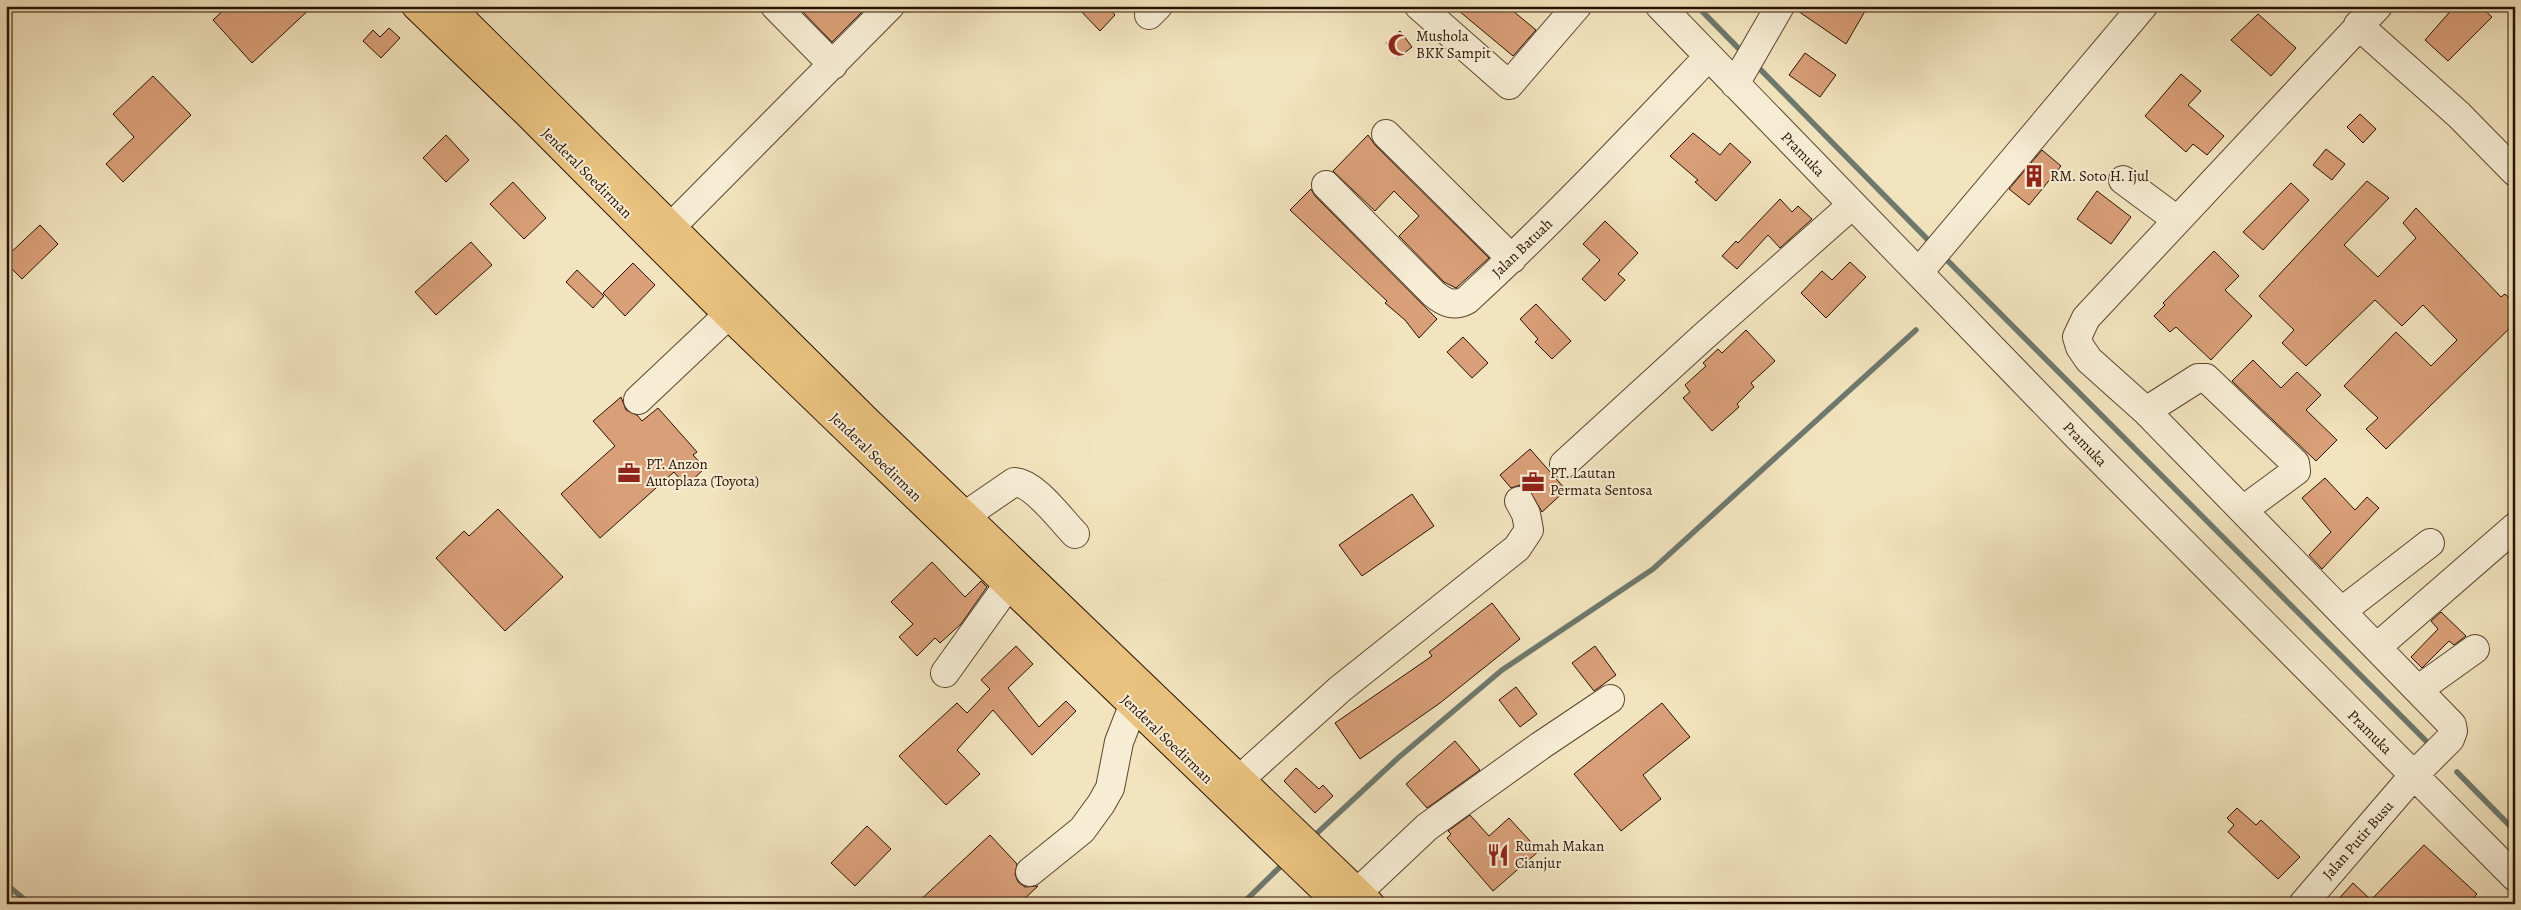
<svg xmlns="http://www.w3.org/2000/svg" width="2521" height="910" font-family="Alegreya,serif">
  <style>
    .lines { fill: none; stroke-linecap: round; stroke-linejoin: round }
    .stream { stroke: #6e796e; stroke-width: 5.5 }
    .building { fill: #d99f78; stroke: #2a1101 }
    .minor-casing { stroke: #5c4630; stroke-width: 30 }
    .highway-casing { stroke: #2a1101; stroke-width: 30 }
    .minor { stroke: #f7edd5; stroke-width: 28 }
    .highway { stroke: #e9c27f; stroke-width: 28 }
    .labels { text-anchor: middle; stroke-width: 4; stroke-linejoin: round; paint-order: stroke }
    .poi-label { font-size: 15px; fill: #2a1101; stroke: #f7edd5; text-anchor: start }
    .street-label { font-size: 15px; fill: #2a1101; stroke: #f7edd5 }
  </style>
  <rect width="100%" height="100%" fill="#f2e4be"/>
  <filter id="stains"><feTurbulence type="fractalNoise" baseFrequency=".004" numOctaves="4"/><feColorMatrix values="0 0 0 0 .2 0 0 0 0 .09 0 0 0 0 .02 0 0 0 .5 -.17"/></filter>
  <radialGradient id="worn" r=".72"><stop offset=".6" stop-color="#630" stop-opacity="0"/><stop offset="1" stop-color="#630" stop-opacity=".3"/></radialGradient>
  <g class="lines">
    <path class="stream" d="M1697 6 1743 53
      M1756 65 1933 245
      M1943 256 2432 747
      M2457 772 2515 831
      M1315 835 1398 758 1502 670 1653 569 1916 330
      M6 884 30 904
      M1242 904 1282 865"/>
  </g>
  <path class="building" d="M228 6H313L252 63 213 20Z
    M797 6H868L832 42Z
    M1076 6H1107L1115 15 1100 31Z
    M1453 6H1507L1536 30 1513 56Z
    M1796 6H1868L1846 44 1795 9Z
    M2455 6H2480L2492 17 2448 61 2425 40Z
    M2258 14 2296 48 2271 76 2231 40Z
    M389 28 400 38 381 58 363 41 373 30 380 37Z
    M1400 31 1412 47 1398 58 1386 43Z
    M1805 53 1836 75 1820 97 1789 75Z
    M2181 74 2201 91 2188 105 2224 136 2207 155 2193 144 2186 152 2145 116Z
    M153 76 191 115 123 182 106 164 134 137 113 114Z
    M2360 114 2376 129 2363 143 2347 127Z
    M1693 133 1720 155 1730 143 1751 162 1716 201 1695 182 1698 180 1670 156Z
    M446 135 469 160 446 182 423 158Z
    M1368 135 1375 145 1489 258 1456 288 1444 282 1399 236 1419 216 1394 191 1375 211 1333 171Z
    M2326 149 2345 164 2332 180 2313 165Z
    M2042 150 2061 166 2029 205 2009 189Z
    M2367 181 2389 198 2344 245 2378 277 2416 238 2403 223 2416 208 2501 297 2505 294 2515 304V323L2386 449 2366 429 2378 418 2344 386 2396 332 2431 366 2457 340 2423 305 2402 326 2375 300 2306 366 2282 343 2294 330 2259 296Z
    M513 182 546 218 524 239 490 204Z
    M2291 183 2309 200 2263 250 2243 232Z
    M1311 189 1315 196 1437 319 1419 338 1405 320 1385 303 1387 301 1290 210Z
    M2097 191 2131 217 2111 244 2077 219Z
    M1780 199 1792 212 1798 206 1812 219 1780 248 1768 235 1737 269 1722 256 1736 241 1738 243Z
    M1605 221 1638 253 1618 274 1625 280 1605 301 1582 279 1600 260 1583 244Z
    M40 225 58 244 22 279 6 263V257Z
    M471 242 492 265 436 315 415 292Z
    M2214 251 2239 276 2225 290 2252 316 2211 360 2176 327 2170 332 2154 316 2165 305 2163 303Z
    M1850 262 1866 277 1826 318 1801 293 1822 271 1832 280Z
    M633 263 655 285 625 316 603 293Z
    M577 270 604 296 593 308 566 282Z
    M1536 304 1571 341 1552 359 1535 342 1538 339 1520 319Z
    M1746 330 1775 361 1751 383 1754 387 1737 404 1739 407 1712 431 1683 398 1690 392 1685 385 1706 366 1703 363 1718 349 1722 353Z
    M1463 337 1488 363 1472 378 1447 352Z
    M2253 360 2281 388 2297 372 2321 395 2306 410 2337 440 2316 461 2232 381Z
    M621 397 626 410 637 415 642 421 658 408 697 452 693 455 705 468 686 486 674 472 600 538 561 494 615 446 593 421Z
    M1530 449 1566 490 1542 512 1528 488 1520 485 1511 488 1500 475Z
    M2325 478 2355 510 2367 497 2379 508 2322 569 2309 555 2331 532 2302 498Z
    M1412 494 1434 526 1362 576 1339 545Z
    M498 509 563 577 505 631 436 558 464 531 469 536Z
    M932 562 965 597 981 581 987 587 961 624 940 643 935 638 917 656 899 637 913 624 891 602Z
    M1492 603 1520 639 1440 703 1360 759 1335 723 1432 656 1429 652Z
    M2441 612 2466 636 2454 645 2449 641 2422 668 2411 657 2438 629 2431 621Z
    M1016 646 1033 664 1008 688 1039 727 1066 701 1076 711 1032 755 993 710 957 750 980 774 946 805 899 756 957 703 967 713 990 689 981 680Z
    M1595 646 1616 675 1594 691 1572 663Z
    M1516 687 1537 714 1520 727 1499 700Z
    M1662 703 1690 737 1643 775 1661 799 1621 831 1574 774Z
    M1455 741 1480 770 1427 808 1406 784Z
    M1296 768 1319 789 1323 785 1333 796 1315 813 1284 781Z
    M2237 808 2256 825 2261 820 2300 857 2278 879 2228 832 2234 825 2227 818Z
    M1470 815 1489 836 1509 818 1539 851 1493 891 1447 838 1451 834 1448 831Z
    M867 826 891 849 855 886 831 863Z
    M990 835 1017 864 1015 874 1018 882 1025 887 1038 886 1019 904H916Z
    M2424 845 2477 894 2468 904H2334L2353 883 2371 900Z"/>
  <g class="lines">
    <defs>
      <path id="minor" d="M775 6 833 65
        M1419 6 1509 85 1577 6
        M1660 6 2078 437 2515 877
        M1149 15 1158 6
        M2358 25 2459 115 2515 172
        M1735 84 1780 6
        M1386 134 1512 259
        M2123 180 2177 220
        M1326 185 1434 294C1445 303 1454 307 1467 300 1551 223 1629 140 1708 57
        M670 228 890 6
        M1919 272 2143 6
        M638 400 728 315
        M2146 411 2198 378H2206L2295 463 2296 471 2243 510
        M1564 464 1703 337 1852 205
        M966 515 1014 482C1035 483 1060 519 1075 534
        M2342 611 2430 543
        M2377 647 2515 527
        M945 673 1008 585
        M2419 689 2475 649
        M1240 779 1340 689 1517 548 1529 530 1526 514 1519 501
        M1030 872 1082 830 1101 804 1110 788 1119 742 1133 706
        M1358 892 1427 827 1540 746 1610 699
        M2303 904 2413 776 2450 739 2453 731 2452 725 2146 411 2089 360 2080 347 2077 337 2086 318 2378 6"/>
      <path id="highway" d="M416 6 527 113 728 315 1339 904
        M449 6 866 420 1370 904"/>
    </defs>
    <use href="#minor" class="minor-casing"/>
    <use href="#highway" class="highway-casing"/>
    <use href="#minor" class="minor"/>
    <use href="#highway" class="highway"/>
  </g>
  <defs>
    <symbol id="mosque-bare" viewBox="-9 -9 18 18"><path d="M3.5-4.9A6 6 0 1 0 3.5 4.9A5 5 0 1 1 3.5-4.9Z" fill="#8f2418" stroke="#f7edd5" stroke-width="2.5" paint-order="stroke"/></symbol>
    <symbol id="building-bare" viewBox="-9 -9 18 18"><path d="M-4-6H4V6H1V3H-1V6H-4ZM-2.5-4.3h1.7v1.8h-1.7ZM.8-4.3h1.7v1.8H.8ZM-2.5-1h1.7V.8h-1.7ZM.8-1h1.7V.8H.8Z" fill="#8f2418" stroke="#f7edd5" stroke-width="2.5" paint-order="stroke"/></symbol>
    <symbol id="office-bare" viewBox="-9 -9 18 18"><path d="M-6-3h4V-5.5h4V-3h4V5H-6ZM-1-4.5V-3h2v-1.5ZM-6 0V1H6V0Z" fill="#8f2418" stroke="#f7edd5" stroke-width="2.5" paint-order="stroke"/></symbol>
    <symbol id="restaurant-bare" viewBox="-9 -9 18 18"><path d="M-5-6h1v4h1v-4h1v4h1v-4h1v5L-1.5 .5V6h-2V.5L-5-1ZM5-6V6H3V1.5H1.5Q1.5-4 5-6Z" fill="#8f2418" stroke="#f7edd5" stroke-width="2.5" paint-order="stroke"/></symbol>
  </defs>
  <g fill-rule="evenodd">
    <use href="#mosque-bare" x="1383" y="29" width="32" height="32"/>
    <use href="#building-bare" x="2018" y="160" width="32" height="32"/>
    <use href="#office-bare" x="613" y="457" width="32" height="32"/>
    <use href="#office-bare" x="1517" y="466" width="32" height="32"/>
    <use href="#restaurant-bare" x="1482" y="839" width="32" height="32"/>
  </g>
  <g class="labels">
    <g class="poi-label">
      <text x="1416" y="41">Mushola<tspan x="1416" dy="17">BKK Sampit</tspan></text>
      <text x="2050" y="181">RM. Soto H. Ijul</text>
      <text x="646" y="469">PT. Anzon<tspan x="646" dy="17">Autoplaza (Toyota)</tspan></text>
      <text x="1550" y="478">PT. Lautan<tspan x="1550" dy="17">Permata Sentosa</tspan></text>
      <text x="1515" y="851">Rumah Makan<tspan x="1515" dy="17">Cianjur</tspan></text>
    </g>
    <g class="street-label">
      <text transform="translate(1803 154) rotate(46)" y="5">Pramuka</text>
      <text transform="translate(587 173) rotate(45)" y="5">Jenderal Soedirman</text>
      <text transform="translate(1522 248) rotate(-44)" y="5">Jalan Batuah</text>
      <text transform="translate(2085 444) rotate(46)" y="5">Pramuka</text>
      <text transform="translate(876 457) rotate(44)" y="5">Jenderal Soedirman</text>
      <text transform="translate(2370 732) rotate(45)" y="5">Pramuka</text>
      <text transform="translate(1167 739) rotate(44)" y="5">Jenderal Soedirman</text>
      <text transform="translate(2358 840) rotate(-49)" y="5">Jalan Putir Busu</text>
    </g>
  </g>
  <rect width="2521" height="910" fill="none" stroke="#f2e4be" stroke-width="25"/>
  <rect x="8" y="8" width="2506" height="895" fill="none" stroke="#2a1101" stroke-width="2.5"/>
  <rect x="12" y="12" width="2496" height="885" fill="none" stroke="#2a1101"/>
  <rect width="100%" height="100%" filter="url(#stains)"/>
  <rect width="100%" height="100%" fill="url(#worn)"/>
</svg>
